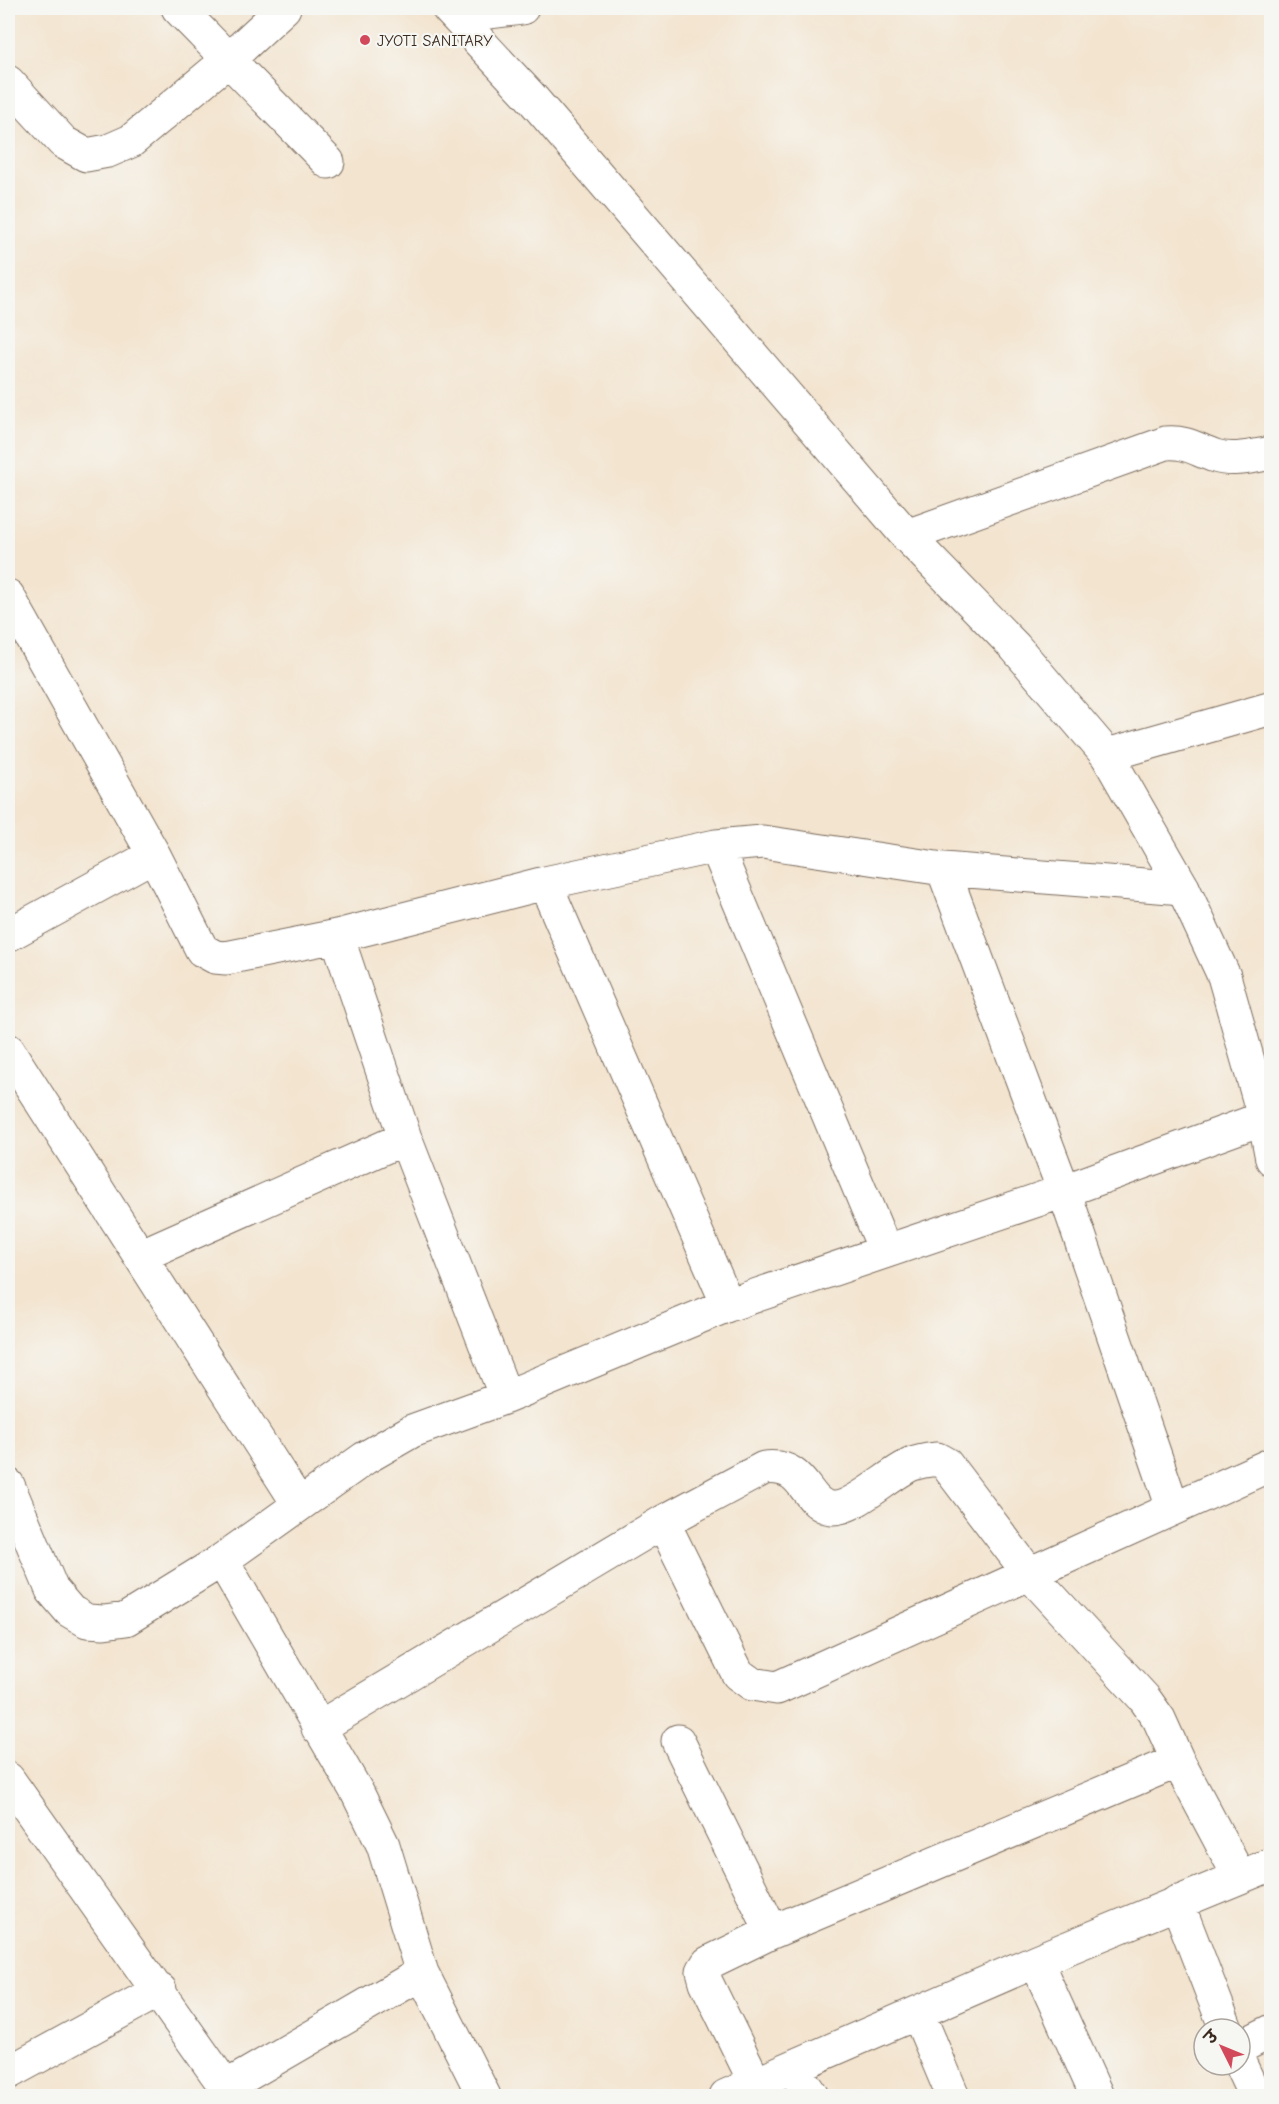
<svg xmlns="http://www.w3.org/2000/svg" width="1279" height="2104" font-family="'Comic Neue','Playpen Sans Deva',sans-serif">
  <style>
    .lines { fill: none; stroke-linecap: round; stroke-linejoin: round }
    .minor-casing { stroke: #7b6b5c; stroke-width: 35 }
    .tertiary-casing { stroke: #7b6b5c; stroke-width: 35 }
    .minor { stroke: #fff; stroke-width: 33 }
    .tertiary { stroke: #fff; stroke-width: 33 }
    .poi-dot { fill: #d1495b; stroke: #f6f6f2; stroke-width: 2 }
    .labels { text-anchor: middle; stroke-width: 4.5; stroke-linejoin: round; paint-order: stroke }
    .poi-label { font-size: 16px; fill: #3b2a1e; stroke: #f6f6f2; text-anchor: start }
  </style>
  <rect width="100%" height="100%" fill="#f6f6f2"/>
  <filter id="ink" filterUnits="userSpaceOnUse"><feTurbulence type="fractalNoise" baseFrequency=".0167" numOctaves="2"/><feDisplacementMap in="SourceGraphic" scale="12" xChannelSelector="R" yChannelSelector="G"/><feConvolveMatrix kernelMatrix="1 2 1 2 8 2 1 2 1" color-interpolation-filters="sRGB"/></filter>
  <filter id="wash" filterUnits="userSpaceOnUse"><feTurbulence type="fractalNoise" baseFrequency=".008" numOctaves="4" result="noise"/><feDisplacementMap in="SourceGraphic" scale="24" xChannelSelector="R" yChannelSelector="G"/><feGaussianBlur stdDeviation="1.35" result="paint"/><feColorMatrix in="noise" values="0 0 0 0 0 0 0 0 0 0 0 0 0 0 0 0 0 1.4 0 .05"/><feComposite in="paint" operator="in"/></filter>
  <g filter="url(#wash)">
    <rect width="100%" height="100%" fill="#f3e4cf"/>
  </g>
  <g filter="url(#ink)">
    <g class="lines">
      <defs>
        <path id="minor" d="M178 8 328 162
          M456 16 522 8
          M8 82 63 142 86 155 108 151 131 141 228 60 284 8
          M907 536 1166 443C1186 441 1197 450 1215 456 1233 462 1253 456 1272 453
          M8 596 154 855 202 950 215 957 226 958 337 936 545 883 716 846 763 842 943 869 1183 888
          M1107 755 1272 708
          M716 846 885 1250
          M943 869 1064 1191 1173 1508
          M545 883 728 1305
          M8 935 154 855
          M337 936 405 1138 506 1397
          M8 1050 298 1503
          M140 1256 405 1138
          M8 1485 52 1590 70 1611 87 1621 104 1622 126 1619 222 1560 365 1458 412 1431 506 1397 728 1305 1064 1191 1272 1115
          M663 1522 738 1674 752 1684 777 1688 1272 1464
          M222 1560 357 1792 383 1845 422 1973 484 2096
          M318 1728 663 1522 764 1468C807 1462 804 1506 832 1508 852 1510 890 1474 910 1465 919 1461 928 1460 937 1459L946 1464 1028 1572 1144 1698 1159 1719 1178 1761 1239 1876
          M678 1741 772 1932
          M8 1779 232 2096
          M1177 1902 1226 2029
          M1036 1961 1097 2096
          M918 2013 953 2096
          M1240 2047 1272 2031
          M1240 2064 1255 2096
          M793 2069 812 2096
          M8 2073 160 1990
          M756 2084 706 1982 703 1971 708 1963 772 1932 1178 1761
          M226 2087 422 1973
          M726 2096 1036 1961 1272 1864"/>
        <path id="tertiary" d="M448 8 530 96 907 536 1015 647 1107 755 1183 888 1224 976 1264 1117 1272 1159"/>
      </defs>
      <use href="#minor" class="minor-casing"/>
      <use href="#tertiary" class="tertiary-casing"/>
      <use href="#minor" class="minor"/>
      <use href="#tertiary" class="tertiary"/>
    </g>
  </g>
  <circle class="poi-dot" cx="365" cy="40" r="6"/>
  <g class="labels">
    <g class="poi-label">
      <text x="377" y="46">JYOTI SANITARY</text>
    </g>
  </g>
  <rect width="1279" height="2104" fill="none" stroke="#f6f6f2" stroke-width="30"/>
  <g transform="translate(1222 2047) rotate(313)"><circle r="28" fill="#f6f6f2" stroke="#aba49d" stroke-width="1.5"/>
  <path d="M0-4.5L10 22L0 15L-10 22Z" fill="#d1495b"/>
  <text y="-9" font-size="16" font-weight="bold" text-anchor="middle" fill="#3b2a1e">उ</text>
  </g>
</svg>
